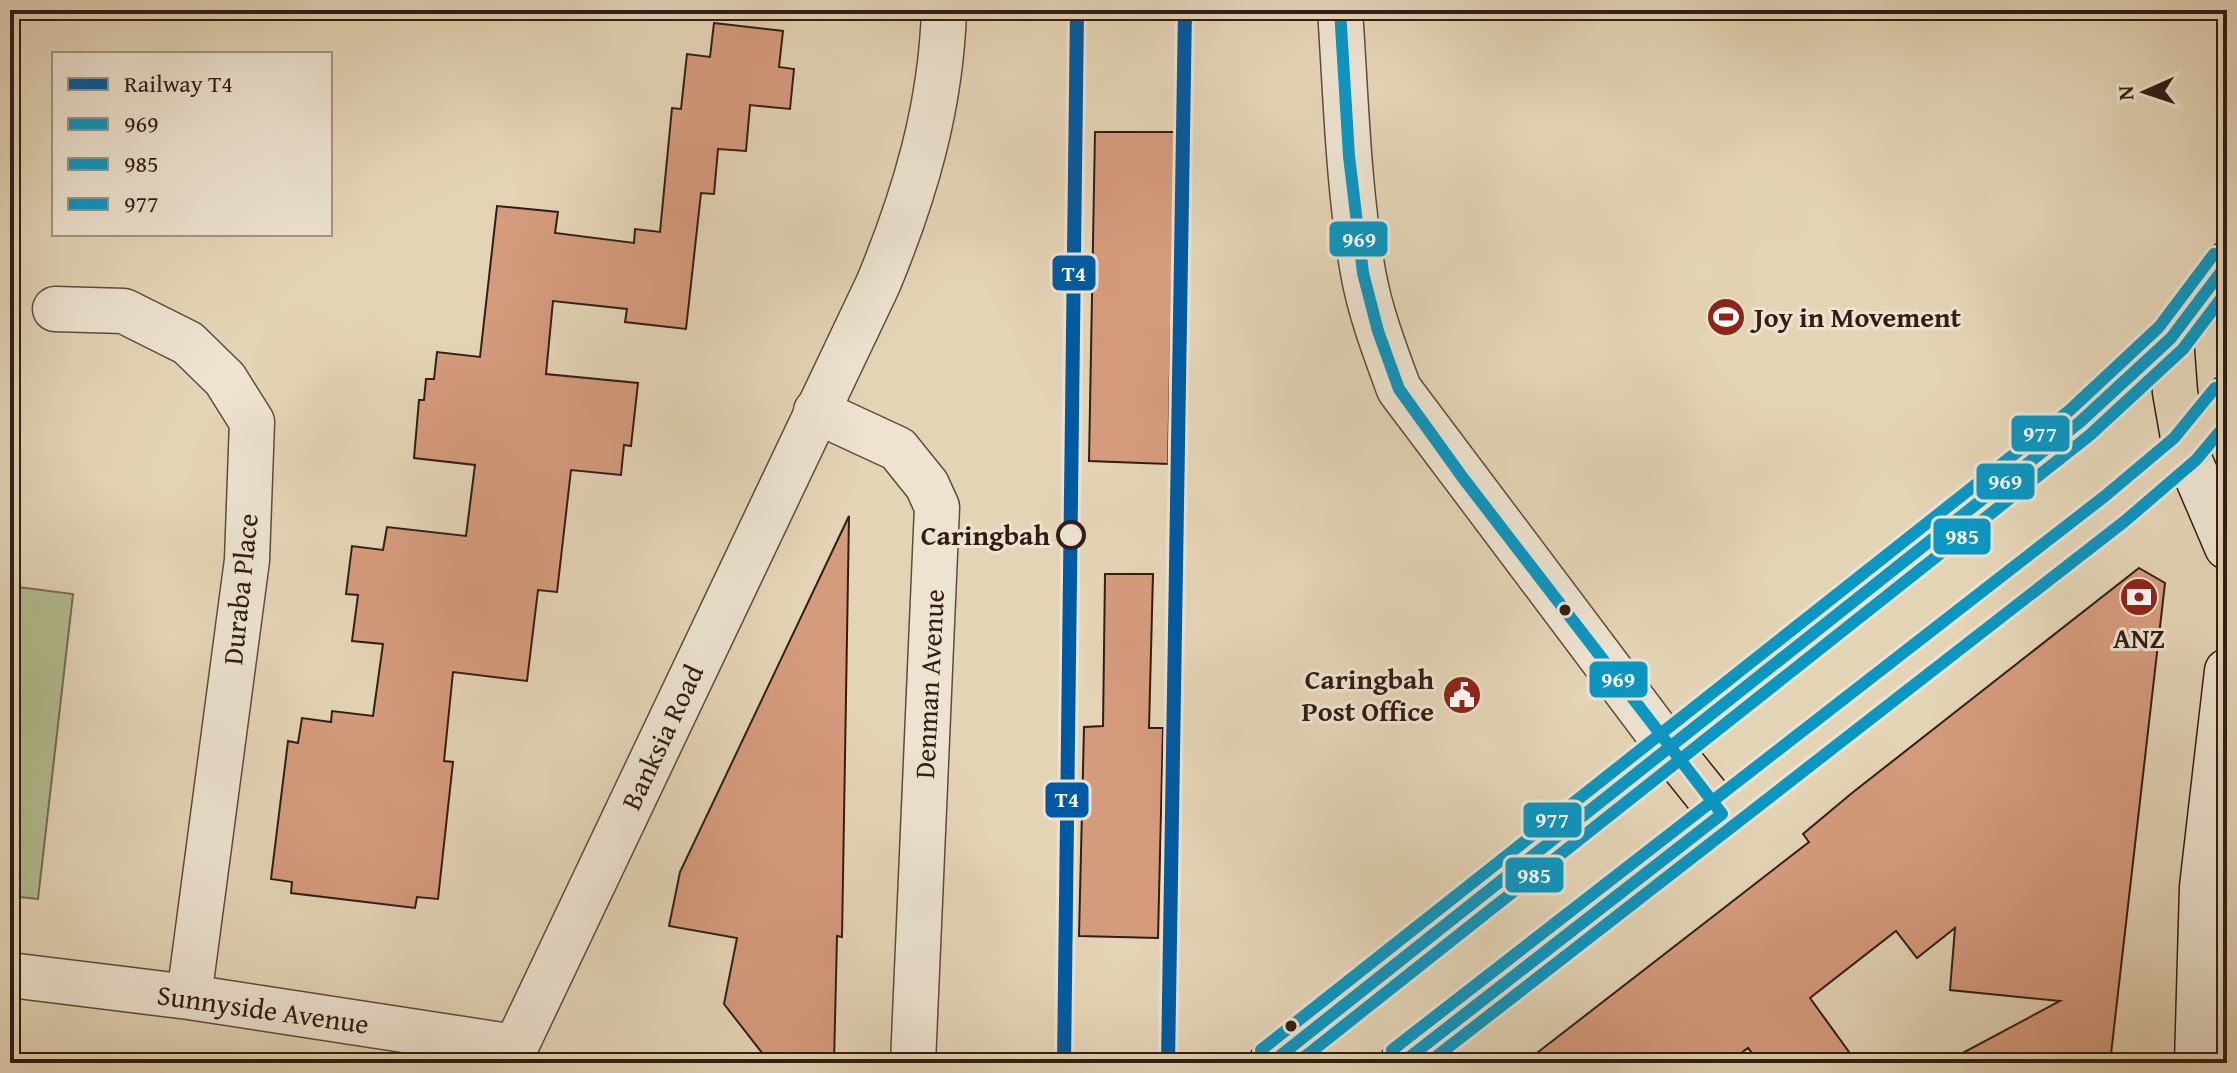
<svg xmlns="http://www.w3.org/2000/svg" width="2237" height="1073" font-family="'Gentium Book Plus',serif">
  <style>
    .green { fill: #b2bd90; stroke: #726d52; stroke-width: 2 }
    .building { fill: #d59b7d; stroke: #321d15; stroke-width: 2 }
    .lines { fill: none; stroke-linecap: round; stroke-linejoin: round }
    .minor-casing { stroke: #5e4b3d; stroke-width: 47 }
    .tertiary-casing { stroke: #5e4b3d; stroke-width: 47 }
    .secondary-casing { stroke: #321d15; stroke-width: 47 }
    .primary-casing { stroke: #321d15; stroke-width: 47 }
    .minor { stroke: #ede3d0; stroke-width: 44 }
    .tertiary { stroke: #ede3d0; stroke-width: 44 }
    .secondary { stroke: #ede3d0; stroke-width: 44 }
    .primary { stroke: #e4d4b6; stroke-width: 44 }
    .bus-1-casing { stroke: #ede3d0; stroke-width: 18 }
    .bus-2-casing { stroke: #ede3d0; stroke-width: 18 }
    .bus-3-casing { stroke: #ede3d0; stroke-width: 18 }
    .bus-1 { stroke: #0a97c3; stroke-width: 12 }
    .bus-2 { stroke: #0a97c3; stroke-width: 12 }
    .bus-3 { stroke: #0a97c3; stroke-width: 12 }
    .rail-1-casing { stroke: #ede3d0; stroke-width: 20 }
    .rail-1 { stroke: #005aa3; stroke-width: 14 }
    .stop-dot { fill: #ede3d0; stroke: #321d15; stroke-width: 4 }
    .bus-dot { fill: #321d15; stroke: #ede3d0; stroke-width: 3 }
    .labels { text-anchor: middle; stroke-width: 6; stroke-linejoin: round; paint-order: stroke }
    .poi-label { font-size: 28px; font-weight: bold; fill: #321d15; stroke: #ede3d0; text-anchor: start }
    .stop-label { font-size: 28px; font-weight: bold; fill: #321d15; stroke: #ede3d0; text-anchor: end }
    .street-label { font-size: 28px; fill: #321d15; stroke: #ede3d0 }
    .line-badge { stroke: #ede3d0; stroke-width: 3 }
    .badge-label { font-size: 22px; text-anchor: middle; font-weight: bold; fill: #fff }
  </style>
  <rect width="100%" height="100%" fill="#e4d4b6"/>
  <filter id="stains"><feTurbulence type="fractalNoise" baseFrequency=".0025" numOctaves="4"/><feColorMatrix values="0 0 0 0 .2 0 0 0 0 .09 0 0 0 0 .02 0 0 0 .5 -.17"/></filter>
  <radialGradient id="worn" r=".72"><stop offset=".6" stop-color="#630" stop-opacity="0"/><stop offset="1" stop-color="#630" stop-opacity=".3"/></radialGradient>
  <path class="green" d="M10 586 73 594 38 899 10 896Z"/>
  <path class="building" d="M714 23 783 31 779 67 794 69 790 109 750 105 746 151 718 149 714 194 701 193 686 329 625 322 627 309 553 301 546 374 638 383 631 446 624 445 621 475 571 470 557 592 538 590 527 681 453 672 444 761 453 762 438 899 417 897 415 908 291 893 292 882 271 879 288 741 298 743 302 718 331 722 332 711 373 716 383 644 352 641 358 595 346 594 352 546 383 550 387 527 466 536 475 465 414 458 419 400H424L426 379H434L437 352 480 357 497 206 558 212 555 233 634 243 635 229 660 232 672 108 681 109 687 54 710 57Z
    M1095 132H1175L1168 464 1089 461Z
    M849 516 842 937 837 936 834 1063H770L724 1004 737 938 669 926 680 872Z
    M2139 568 2165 583 2110 1063H1944L2060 1001 1950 990 1955 928 1917 958 1896 931 1810 998 1857 1063H1760L1748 1048 1728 1063H1524L1809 842 1803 834 1852 793Z
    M1105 574H1153L1149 728H1163L1158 938 1079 936 1084 727 1103 726Z"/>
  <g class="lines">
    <defs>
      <path id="minor" d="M1340 10C1346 97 1348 186 1363 272 1370 312 1385 351 1399 389L1669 748
        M55 309 124 311 188 343 225 379 252 422 247 560 189 997
        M816 411 898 449 927 485 937 507 913 1063
        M10 975 189 997 515 1047"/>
      <path id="tertiary" d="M508 1063 878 284C915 195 941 107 944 10"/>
      <path id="secondary" d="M2185 449 2227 547
        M2197 1063 2202 887 2227 671"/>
      <path id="primary" d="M2171 338 2175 392 2185 449
        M1669 748 1722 814
        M1271 1063 2080 422 2171 338 2227 264
        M1402 1063 2115 508 2185 449 2227 398"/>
    </defs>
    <use href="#minor" class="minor-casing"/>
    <use href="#tertiary" class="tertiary-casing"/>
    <use href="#secondary" class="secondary-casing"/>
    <use href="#primary" class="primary-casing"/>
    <use href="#minor" class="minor"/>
    <use href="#tertiary" class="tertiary"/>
    <use href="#secondary" class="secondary"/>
    <use href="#primary" class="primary"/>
    <defs>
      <path id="bus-1" d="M1340 10 1349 156 1363 273 1378 331 1399 389 1463 478 1722 814
        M1271 1063 2080 422 2171 338 2227 264
        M1402 1063 1722 814"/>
      <path id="bus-2" d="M1297 1063 2090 435 2183 349 2227 291
        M1428 1063 2125 521 2196 460 2227 423"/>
      <path id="bus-3" d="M1261 1050 2070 410 2159 327 2214 254
        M1392 1050 2105 496 2174 438 2215 388"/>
    </defs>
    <use href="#bus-1" class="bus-1-casing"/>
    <use href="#bus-2" class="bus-2-casing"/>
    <use href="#bus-3" class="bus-3-casing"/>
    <use href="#bus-1" class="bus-1"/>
    <use href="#bus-2" class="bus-2"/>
    <use href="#bus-3" class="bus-3"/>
    <defs>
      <path id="rail-1" d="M1064 1063 1077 10
        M1168 1063 1185 10"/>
    </defs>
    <use href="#rail-1" class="rail-1-casing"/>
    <use href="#rail-1" class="rail-1"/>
  </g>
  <defs>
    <symbol id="stadium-disc" viewBox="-11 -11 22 22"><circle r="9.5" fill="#8f2418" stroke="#ede3d0"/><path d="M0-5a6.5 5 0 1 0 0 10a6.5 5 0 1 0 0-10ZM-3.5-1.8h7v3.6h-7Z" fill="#fff"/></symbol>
    <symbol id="bank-disc" viewBox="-11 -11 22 22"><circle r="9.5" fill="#8f2418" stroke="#ede3d0"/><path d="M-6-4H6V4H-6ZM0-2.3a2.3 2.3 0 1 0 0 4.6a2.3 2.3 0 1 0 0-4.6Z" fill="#fff"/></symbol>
    <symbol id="civic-disc" viewBox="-11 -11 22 22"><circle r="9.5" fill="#8f2418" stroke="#ede3d0"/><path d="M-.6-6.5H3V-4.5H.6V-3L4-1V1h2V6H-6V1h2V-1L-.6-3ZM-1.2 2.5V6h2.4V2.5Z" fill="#fff"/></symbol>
  </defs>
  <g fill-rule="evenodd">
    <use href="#stadium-disc" x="1704" y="295" width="44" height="44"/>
    <use href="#bank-disc" x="2117" y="575" width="44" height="44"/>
    <use href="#civic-disc" x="1440" y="673" width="44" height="44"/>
  </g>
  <circle class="stop-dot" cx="1071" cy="535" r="13"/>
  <g class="bus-dot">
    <circle cx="1565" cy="610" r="7"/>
    <circle cx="1291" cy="1026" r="7"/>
  </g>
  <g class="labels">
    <g class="poi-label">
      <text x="1754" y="327">Joy in Movement</text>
      <text x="2139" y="648" text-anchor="middle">ANZ</text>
      <text x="1434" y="689" text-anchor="end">Caringbah<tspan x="1434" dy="32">Post Office</tspan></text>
    </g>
    <g class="stop-label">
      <text x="1050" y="545">Caringbah</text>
    </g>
    <g class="street-label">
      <text transform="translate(240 589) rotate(-84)" y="10">Duraba Place</text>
      <text transform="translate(929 684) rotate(-87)" y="10">Denman Avenue</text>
      <text transform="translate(662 737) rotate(-65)" y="10">Banksia Road</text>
      <text transform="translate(263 1009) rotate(8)" y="10">Sunnyside Avenue</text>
    </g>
  </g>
  <g class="line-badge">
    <rect x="1328" y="220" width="61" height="38" rx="8" fill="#0a97c3"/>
    <rect x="1051" y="254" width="46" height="38" rx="8" fill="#005aa3"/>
    <rect x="2010" y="414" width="61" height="39" rx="8" fill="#0a97c3"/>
    <rect x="1975" y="462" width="61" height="39" rx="8" fill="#0a97c3"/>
    <rect x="1932" y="517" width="60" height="39" rx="8" fill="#0a97c3"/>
    <rect x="1588" y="660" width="61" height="39" rx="8" fill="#0a97c3"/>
    <rect x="1044" y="781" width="46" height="38" rx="8" fill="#005aa3"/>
    <rect x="1522" y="801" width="61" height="38" rx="8" fill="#0a97c3"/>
    <rect x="1504" y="856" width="61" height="38" rx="8" fill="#0a97c3"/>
  </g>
  <g class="badge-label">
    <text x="1359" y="247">969</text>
    <text x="1074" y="281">T4</text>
    <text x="2040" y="441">977</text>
    <text x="2005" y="489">969</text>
    <text x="1962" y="544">985</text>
    <text x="1618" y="687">969</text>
    <text x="1067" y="807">T4</text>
    <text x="1552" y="827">977</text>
    <text x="1534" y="883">985</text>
  </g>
  <rect width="2237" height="1073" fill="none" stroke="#e4d4b6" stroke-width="40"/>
  <rect x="12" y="12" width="2213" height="1049" fill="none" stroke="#321d15" stroke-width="4"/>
  <rect x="20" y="20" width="2197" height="1033" fill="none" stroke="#321d15" stroke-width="2"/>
  <rect x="52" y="52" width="280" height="184" fill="#ede3d0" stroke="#a29485" stroke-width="2"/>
  <rect x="68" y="78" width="40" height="12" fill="#005aa3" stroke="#a29485" stroke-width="2"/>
  <text x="124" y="92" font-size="24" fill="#321d15">Railway T4</text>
  <rect x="68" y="118" width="40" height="12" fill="#0a97c3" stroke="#a29485" stroke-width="2"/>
  <text x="124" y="132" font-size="24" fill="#321d15">969</text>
  <rect x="68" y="158" width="40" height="12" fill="#0a97c3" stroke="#a29485" stroke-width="2"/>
  <text x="124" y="172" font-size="24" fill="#321d15">985</text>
  <rect x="68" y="198" width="40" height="12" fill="#0a97c3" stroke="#a29485" stroke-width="2"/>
  <text x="124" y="212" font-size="24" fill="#321d15">977</text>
  <g transform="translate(2145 92) rotate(267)" stroke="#ede3d0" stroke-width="6" paint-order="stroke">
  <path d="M0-6L14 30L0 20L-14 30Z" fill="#321d15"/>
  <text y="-12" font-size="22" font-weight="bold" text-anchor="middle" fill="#321d15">N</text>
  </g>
  <rect width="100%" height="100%" filter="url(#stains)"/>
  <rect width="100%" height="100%" fill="url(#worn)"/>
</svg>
